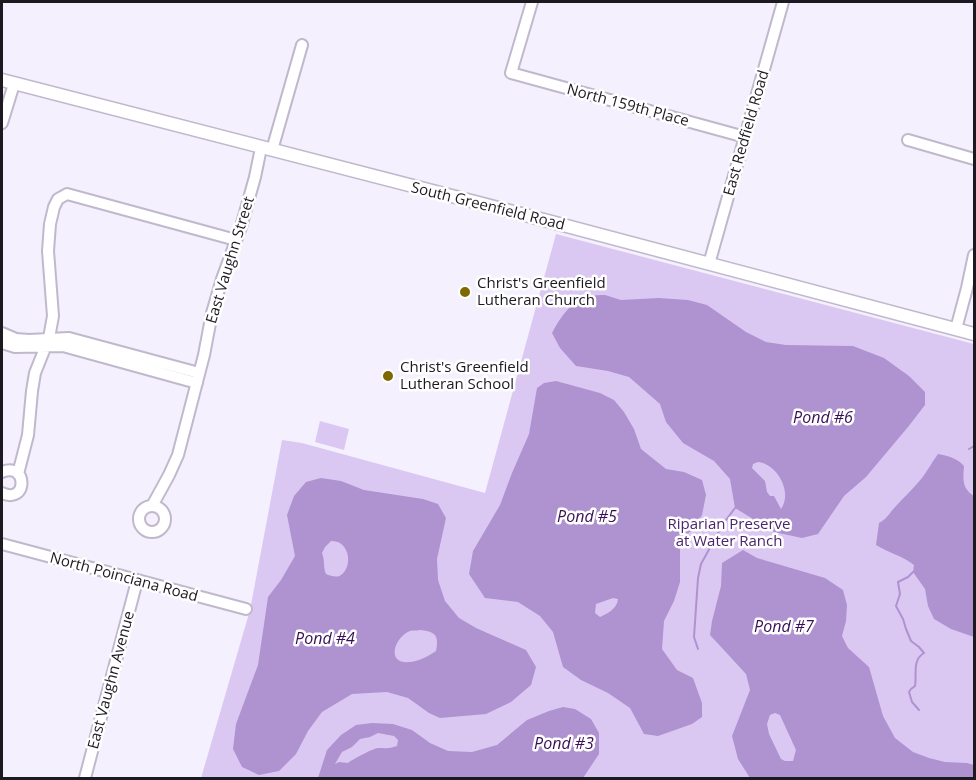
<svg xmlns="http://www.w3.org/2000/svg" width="976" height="780" font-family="'Open Sans',sans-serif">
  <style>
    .green { fill: #dbc8f2 }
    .water { fill: #af92d0; fill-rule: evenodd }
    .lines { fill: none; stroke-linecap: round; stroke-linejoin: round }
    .stream { stroke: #af92d0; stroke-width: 2 }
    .minor-casing { stroke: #c0b8cc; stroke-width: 14 }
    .major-casing { stroke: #c0b8cc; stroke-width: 15 }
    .minor { stroke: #fff; stroke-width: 10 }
    .major { stroke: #fff; stroke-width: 12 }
    .poi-dot { fill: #7e6901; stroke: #fff; stroke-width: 2 }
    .labels { text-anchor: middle; stroke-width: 5; stroke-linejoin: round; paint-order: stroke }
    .street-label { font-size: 15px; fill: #1d1921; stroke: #fff }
    .poi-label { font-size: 15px; fill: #1d1921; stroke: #fff; text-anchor: start }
    .park-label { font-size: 15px; fill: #4b246d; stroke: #fff }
    .water-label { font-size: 16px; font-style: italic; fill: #380e58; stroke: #fff }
  </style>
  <rect width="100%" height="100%" fill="#f5f0fd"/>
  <path class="green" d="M556 234 974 344V778H201L250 610 282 440 302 443 485 493Z
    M320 421 349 429 344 450 315 442Z"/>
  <path class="water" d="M605 295 621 300 659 298 688 300 707 305 746 332 766 342 786 345 853 346 884 358 909 376 925 392V405L908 427 866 477 844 496 818 534 802 538 774 532 735 508 730 479 714 461 683 443 666 422 660 404 629 377 608 371 576 366 560 348 552 333C560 318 572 299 590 296 595 295 600 295 605 295ZM758 462C777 464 793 492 781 509L774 496H770L767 492 765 481 752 468 753 464Z
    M556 381 600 393 614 400 624 412 634 429 641 449 666 469 684 472 702 480 706 495 702 515 693 529 680 541V582L674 601 664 621 662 649 677 670 693 678 702 703V717L692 724 658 736 644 734 630 708 608 693 581 680 563 667 553 632 540 616 518 602 485 598 469 574 473 551 500 505 512 473 529 434 537 388 544 383ZM613 598 618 599C617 609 608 613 600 617L595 613 596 604Z
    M938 454C948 456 957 458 964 466 963 480 962 488 974 496V637L951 629 934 619 928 606 925 589 913 572 914 565C903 556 889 553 876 545L879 523C887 519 890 512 896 506 904 497 914 488 922 478 928 470 932 462 938 454Z
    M321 478 341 481 364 490 423 499 438 504 446 518 437 559 438 580 445 601 459 618 476 628 526 650 536 667 531 685 511 702 486 714 440 718 429 713 408 698 387 692 352 694 322 712 308 731 296 754 279 771 259 775 242 767 233 749 236 724 258 665 268 597 281 580 295 556 287 515 294 496 306 482ZM331 541C350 540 353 567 341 575 337 578 331 576 326 574 323 567 325 560 322 553L325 547ZM420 630C436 632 439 635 436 651 430 655 425 658 419 660 384 671 392 638 410 631 413 630 417 631 420 630Z
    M743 550 757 558 825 578 843 590 847 605 846 621 842 636 848 648 869 667 883 716 895 738 913 752 929 758 945 762 967 763 974 765V778H750L738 759 732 736 750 690 746 674 710 635 712 621 721 586 722 563ZM775 713 780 715 796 750 793 761H785L781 759 769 734 767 724 770 715Z
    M563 707 575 709 591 719 599 733V754L583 778H318L327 750 341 735 356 725 372 723 393 724 412 730 430 743 448 751 472 752 497 745 527 720 549 711ZM378 733 394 736 398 740 397 746C388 749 387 748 378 748 374 748 351 760 348 763L339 762 335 764 342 752 352 747 360 739 370 737Z"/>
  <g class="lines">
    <path class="stream" d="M969 449 974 446
      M913 572 908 577 898 582 900 594 896 606 903 619 906 629 911 641 919 647 924 653C912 660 917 674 915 686L911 689 909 692 912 702 919 710
      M698 649 694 637 698 578 701 564 723 524 735 508"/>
    <defs>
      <path id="minor" d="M532 2 511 73 745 137
        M2 123 14 84
        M908 140 974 159
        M272 150 302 45
        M709 264 783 2
        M956 329 967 288 974 255
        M2 333 16 339 29 340 69 338 199 373
        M2 343 15 347 63 346 197 383
        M2 472C28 461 28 505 2 493
        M18 474 28 435 32 391 35 373 49 338 53 316 48 251 50 224 54 207 58 199 67 194 236 240
        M139 519a13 13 0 1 1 26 0a13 13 0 1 1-26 0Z
        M152 506 169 475 178 455 204 355 212 313 222 279 241 227 255 177 261 148
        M2 544 246 609
        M85 778 137 581"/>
      <path id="major" d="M2 80 529 216 974 334"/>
    </defs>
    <use href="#minor" class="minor-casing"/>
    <use href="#major" class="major-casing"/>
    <use href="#minor" class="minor"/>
    <use href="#major" class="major"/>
  </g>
  <g class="poi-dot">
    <circle cx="465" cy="292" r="6"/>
    <circle cx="388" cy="376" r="6"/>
  </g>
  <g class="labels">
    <g class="street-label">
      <text transform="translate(628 105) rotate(15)" y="5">North 159th Place</text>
      <text transform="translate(746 133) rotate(-74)" y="5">East Redfield Road</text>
      <text transform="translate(488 206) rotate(14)" y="5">South Greenfield Road</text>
      <text transform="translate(230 260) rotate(-73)" y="5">East Vaughn Street</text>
      <text transform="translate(124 577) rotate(15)" y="5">North Poinciana Road</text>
      <text transform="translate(111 680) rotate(-75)" y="5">East Vaughn Avenue</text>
    </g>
    <g class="poi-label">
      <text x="477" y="288">Christ's Greenfield<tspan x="477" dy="17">Lutheran Church</tspan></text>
      <text x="400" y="372">Christ's Greenfield<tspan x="400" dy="17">Lutheran School</tspan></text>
    </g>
    <g class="park-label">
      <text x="729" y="529">Riparian Preserve<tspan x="729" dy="17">at Water Ranch</tspan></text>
    </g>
    <g class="water-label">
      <text x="823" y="423">Pond #6</text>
      <text x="587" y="522">Pond #5</text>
      <text x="784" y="632">Pond #7</text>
      <text x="325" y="644">Pond #4</text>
      <text x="564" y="749">Pond #3</text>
    </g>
  </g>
  <rect width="976" height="780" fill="none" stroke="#1d1921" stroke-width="6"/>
</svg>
